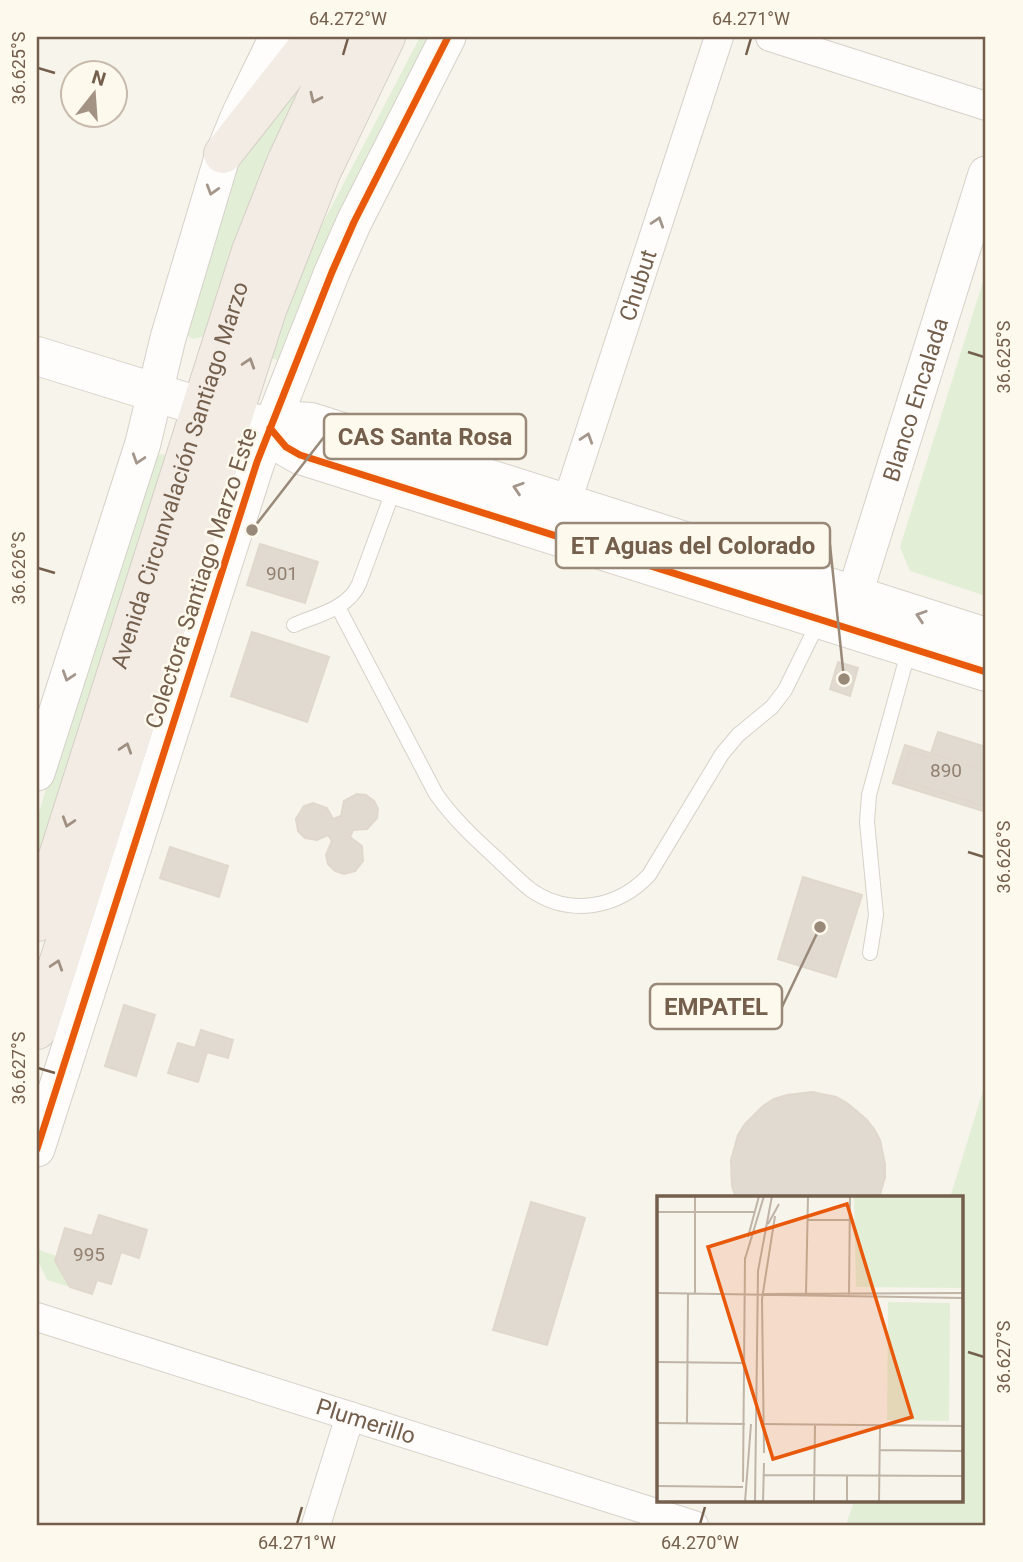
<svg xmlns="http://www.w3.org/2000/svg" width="1023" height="1562" font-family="Roboto,sans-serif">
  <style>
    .green { fill: #e2eed6 }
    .building { fill: #e1dad0; stroke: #e0d8cd; stroke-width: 2 }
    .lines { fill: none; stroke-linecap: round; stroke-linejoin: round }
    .service-casing { stroke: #d6d1c9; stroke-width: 16 }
    .minor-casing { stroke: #d6d1c9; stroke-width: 30 }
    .tertiary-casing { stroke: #d6d1c9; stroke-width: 37 }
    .secondary-casing { stroke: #d7d1c9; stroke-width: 40 }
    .trunk-casing { stroke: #d5cfc6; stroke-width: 40 }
    .service { stroke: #fefdfc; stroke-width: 14 }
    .minor { stroke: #fefdfc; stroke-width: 28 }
    .tertiary { stroke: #fefdfc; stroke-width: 35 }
    .secondary { stroke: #fefdfc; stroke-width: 38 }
    .trunk { stroke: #f2ece5; stroke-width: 38 }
    .cycleway-casing { stroke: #fef9ed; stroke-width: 11 }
    .cycleway { stroke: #e8590c; stroke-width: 7 }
    .oneway { stroke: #a09082 }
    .oneway2 { stroke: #a4968a }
    .ticks { fill: none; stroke: #745f4c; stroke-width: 2.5 }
    .labels { text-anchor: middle; stroke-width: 5; stroke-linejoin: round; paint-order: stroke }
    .number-label { font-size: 19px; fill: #928070 }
    .street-label { font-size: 23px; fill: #745f4c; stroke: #fef9ed }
    .inset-road { fill: none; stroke: #bfb4a6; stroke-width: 2 }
    .view { fill: #e8590c; fill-opacity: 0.15; stroke: #e8590c; stroke-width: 3.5 }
    .inset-edge { fill: none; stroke: #745f4c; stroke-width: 3.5 }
    .leader { fill: none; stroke: #998979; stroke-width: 2.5 }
    .callout-dot { fill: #998979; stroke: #fef9ed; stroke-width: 2.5 }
    .callout { fill: #fef9ed; stroke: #998979; stroke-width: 2.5 }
    .callout-label { font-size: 24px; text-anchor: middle; font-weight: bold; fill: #745f4c }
    .neatline { fill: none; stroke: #745f4c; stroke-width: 2.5 }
    .ticks-label { font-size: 18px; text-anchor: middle; fill: #745f4c }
  </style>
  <rect width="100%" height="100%" fill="#f7f4eb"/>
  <path class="green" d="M420 37H431L354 183 280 361 271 358 301 265Z
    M312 57 205 336 193 339 187 335 237 165Z
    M986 272V596L910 571 900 547Z
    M163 454 166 459 37 871V820L60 738 157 455Z
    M986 1081V1525H846L854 1501H962V1198H950Z
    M37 1249 56 1256 55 1261 70 1287 47 1280 37 1259Z"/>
  <path class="building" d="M260 544 318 562 305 603 247 585Z
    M252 632 329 657 307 722 231 696Z
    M838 662 858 668 850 696 830 689Z
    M938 732 986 747V807L901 780 910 752 934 759 936 755 931 753Z
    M905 745 986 771V812L893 783Z
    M357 794 366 795 374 801 378 809 377 818 367 829 353 830 350 837 362 846 363 861 355 871 344 874 335 871 328 864 326 855 332 841 328 835 317 840 305 838 298 831 296 819 304 806 313 803 327 808 333 819 341 816 344 801Z
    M170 847 228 866 219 897 160 878Z
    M803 877 862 895 836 977 778 959Z
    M124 1005 155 1015 136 1076 105 1066Z
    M201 1030 233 1040 228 1058 207 1052 198 1082 168 1073 178 1043 195 1048Z
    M812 1092 836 1097 847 1103 866 1119 874 1129 880 1140 885 1164V1177L879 1198H736L732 1186 731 1160 738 1135 745 1124 763 1106 774 1099 787 1095Z
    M531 1202 585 1218 547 1345 493 1330Z
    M99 1215 147 1230 139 1258 121 1252 111 1284 97 1280 92 1294 70 1287 55 1261 65 1228 92 1236Z"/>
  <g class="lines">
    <defs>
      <path id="service" d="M338 607 436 794C453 818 473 837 495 857 507 868 518 880 531 890 570 917 618 908 649 875L722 754 738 735 772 707 785 690 819 621
        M294 625C317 615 348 609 359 584L395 486
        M870 953 876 915 867 822 869 795 909 649"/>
      <g id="minor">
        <path d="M770 37 986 106"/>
        <path id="s1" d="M561 520 719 37"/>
        <path id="s2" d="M37 1317 694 1525"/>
        <path d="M316 1525 350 1416"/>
      </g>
      <g id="tertiary">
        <path id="s3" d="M846 622 986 174"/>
        <path d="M37 773 143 443 168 338 223 154 239 115 277 37"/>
        <path d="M37 1149 257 462 332 272 354 222 448 37"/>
      </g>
      <path id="secondary" d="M37 356 270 428 286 447 300 455 986 672
        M270 428 295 421 311 422 986 637"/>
      <g id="trunk">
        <path d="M223 154 315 37"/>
        <path id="s4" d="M37 922 251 251 287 160 345 37"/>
        <path d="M37 1030 267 310 321 173 386 37"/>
      </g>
    </defs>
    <use href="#service" class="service-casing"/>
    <use href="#minor" class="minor-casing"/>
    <use href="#tertiary" class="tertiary-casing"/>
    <use href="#secondary" class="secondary-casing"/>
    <use href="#trunk" class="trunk-casing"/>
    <use href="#service" class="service"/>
    <use href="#minor" class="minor"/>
    <use href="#tertiary" class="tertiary"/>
    <use href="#secondary" class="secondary"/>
    <use href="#trunk" class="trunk"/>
    <defs>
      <path id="cycleway" d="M270 428 286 447 300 455 986 672
        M37 1149 257 462 332 272 354 222 448 37"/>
    </defs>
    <use href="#cycleway" class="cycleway-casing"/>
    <use href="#cycleway" class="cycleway"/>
  </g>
  <defs><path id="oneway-chevron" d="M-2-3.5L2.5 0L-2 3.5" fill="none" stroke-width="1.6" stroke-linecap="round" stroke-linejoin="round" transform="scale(1.75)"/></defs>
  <g class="oneway">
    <use href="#oneway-chevron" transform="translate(315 98) rotate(115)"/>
    <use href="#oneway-chevron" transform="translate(249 363) rotate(-72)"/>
    <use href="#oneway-chevron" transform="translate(126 748) rotate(-72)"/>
    <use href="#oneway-chevron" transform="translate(68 822) rotate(108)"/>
    <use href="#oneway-chevron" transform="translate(57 965) rotate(-72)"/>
  </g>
  <g class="oneway2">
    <use href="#oneway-chevron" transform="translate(212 190) rotate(107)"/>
    <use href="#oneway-chevron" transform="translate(658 222) rotate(-72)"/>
    <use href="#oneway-chevron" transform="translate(587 438) rotate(-72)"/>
    <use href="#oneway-chevron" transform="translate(138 459) rotate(108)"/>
    <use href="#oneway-chevron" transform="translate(518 488) rotate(-162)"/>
    <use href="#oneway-chevron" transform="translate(921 616) rotate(-162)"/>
    <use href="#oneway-chevron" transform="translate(68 676) rotate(108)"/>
  </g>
  <path class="ticks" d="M343 55 348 38M746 55 751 38M38 68 55 73M968 352 984 357M38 568 55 573M968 852 984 857M38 1068 55 1073M968 1352 984 1357M297 1524 302 1507M700 1524 705 1507"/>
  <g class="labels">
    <g class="number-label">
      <text x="282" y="580">901</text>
      <text x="946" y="777">890</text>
      <text x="89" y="1261">995</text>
    </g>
    <g class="street-label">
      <text dy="8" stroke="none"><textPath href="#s1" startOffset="247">Chubut</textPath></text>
      <text dy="8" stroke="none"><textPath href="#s3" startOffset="233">Blanco Encalada</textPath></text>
      <text dy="8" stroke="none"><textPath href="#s4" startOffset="469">Avenida Circunvalación Santiago Marzo</textPath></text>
      <text transform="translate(201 578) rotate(-72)" y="8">Colectora Santiago Marzo Este</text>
      <text dy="8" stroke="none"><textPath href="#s2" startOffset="345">Plumerillo</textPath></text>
    </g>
  </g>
  <g transform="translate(657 1196)">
    <rect width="306" height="306" fill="#f7f4eb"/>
    <path d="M197 0H306V92L199 91ZM231 106 293 107 292 225 230 224Z" fill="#e2eed6"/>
    <path class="inset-road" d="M38 0V97M0 16H97M151 24H193M111 28 122 8M91 41 102 0M88 63 107 0M0 97 307 102M106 98 307 97M149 99 151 0M192 99 193 0M0 166 88 167M0 227 88 228M30 227 31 97M105 228 307 230M223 254 307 255M107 257 105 103 118 20M106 279 307 280M86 286 88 61M0 290 86 291M88 306 94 228M98 306 101 75 115 0M106 306 107 267M157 306 158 229M190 306V279M222 306 223 229"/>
    <path class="view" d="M190 8 255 221 116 263 51 51Z"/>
    <rect width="306" height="306" class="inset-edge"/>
  </g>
  <path class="leader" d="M252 530L324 437M844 679L830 545M820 927L782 1007"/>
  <g class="callout-dot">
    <circle cx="252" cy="530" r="7"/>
    <circle cx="844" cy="679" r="7"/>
    <circle cx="820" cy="927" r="7"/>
  </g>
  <g class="callout">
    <rect x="324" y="414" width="202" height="45" rx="7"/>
    <rect x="556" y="523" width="274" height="45" rx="7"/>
    <rect x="650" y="984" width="132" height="45" rx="7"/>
  </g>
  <g class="callout-label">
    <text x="425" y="445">CAS Santa Rosa</text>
    <text x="693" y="554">ET Aguas del Colorado</text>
    <text x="716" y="1015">EMPATEL</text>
  </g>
  <rect width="1023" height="1562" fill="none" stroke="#fef9ed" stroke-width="77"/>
  <g transform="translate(94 94) rotate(17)"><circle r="33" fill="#fef9ed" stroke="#c7bbad" stroke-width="2"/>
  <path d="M0-5L12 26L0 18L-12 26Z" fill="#a29384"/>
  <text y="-10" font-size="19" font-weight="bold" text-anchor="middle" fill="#745f4c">N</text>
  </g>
  <rect x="38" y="38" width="946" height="1486" class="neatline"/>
  <g class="ticks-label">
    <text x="348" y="25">64.272°W</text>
    <text x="751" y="25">64.271°W</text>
    <text transform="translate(19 68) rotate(-90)" y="6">36.625°S</text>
    <text transform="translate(1004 357) rotate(-90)" y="6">36.625°S</text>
    <text transform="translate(19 568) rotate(-90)" y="6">36.626°S</text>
    <text transform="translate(1004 857) rotate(-90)" y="6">36.626°S</text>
    <text transform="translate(19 1068) rotate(-90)" y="6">36.627°S</text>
    <text transform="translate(1004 1357) rotate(-90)" y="6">36.627°S</text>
    <text x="297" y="1549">64.271°W</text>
    <text x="700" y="1549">64.270°W</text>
  </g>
</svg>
